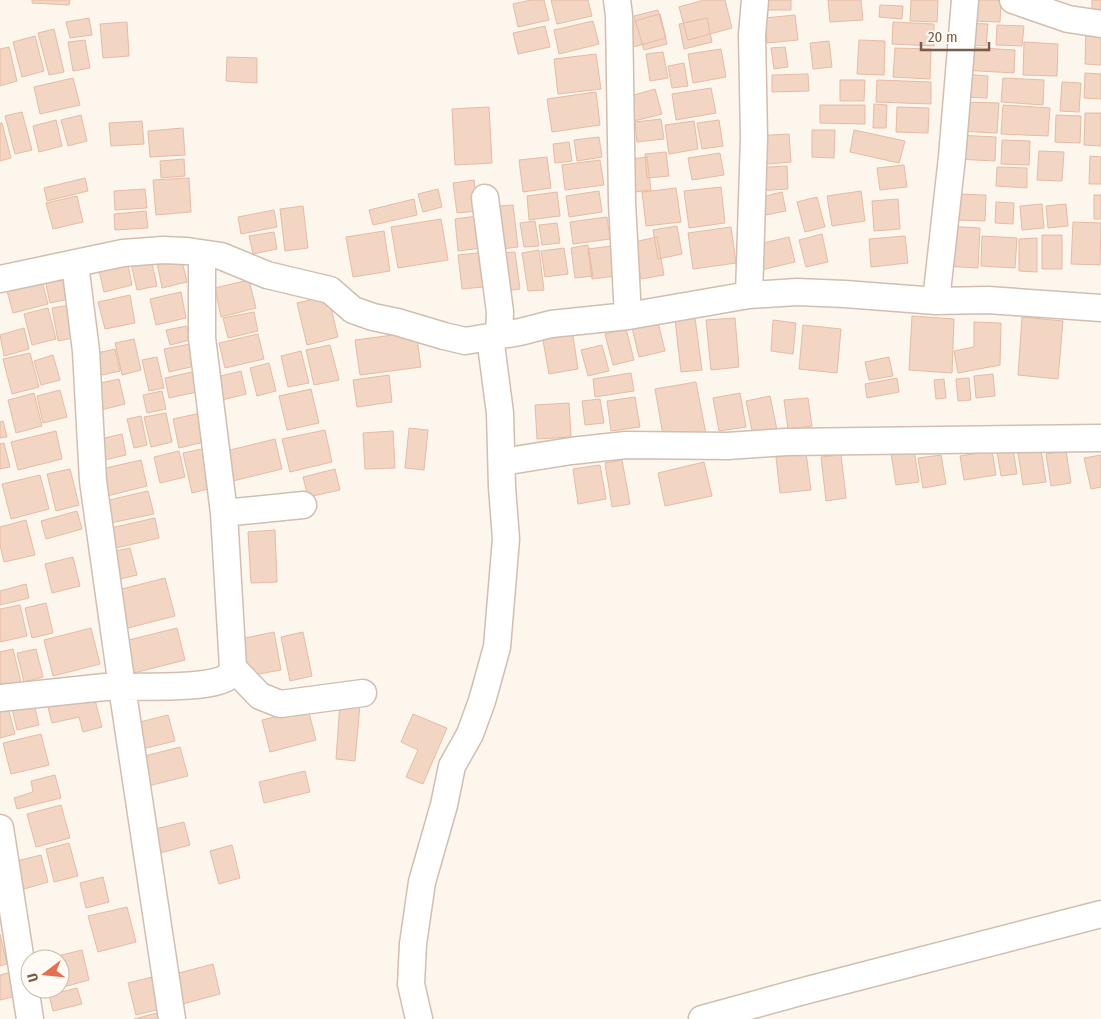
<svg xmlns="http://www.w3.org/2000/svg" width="1101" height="1019" font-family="'Fira Sans Condensed',sans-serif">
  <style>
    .building { fill: #f3d5c3; stroke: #e6bba3 }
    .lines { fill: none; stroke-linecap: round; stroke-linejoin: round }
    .street-casing { stroke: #d1beb0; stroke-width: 29 }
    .street { stroke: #fff; stroke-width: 26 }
  </style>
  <rect width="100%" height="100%" fill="#fdf6ec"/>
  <path class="building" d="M32 0H70L69 5 32 3Z
    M531 0H544L549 20 518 27 513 4Z
    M551 0H588L592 16 557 24Z
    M704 0H725L732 28 688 40 679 7Z
    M765 0H791V10H765Z
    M828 0H861L863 20 830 22Z
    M911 0H938L937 22 910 21Z
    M970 0H1001L1000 22 970 21Z
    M1092 0H1101V23L1092 22Z
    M880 5 903 6 902 19 879 17Z
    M658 10 667 44 644 50 634 16Z
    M660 14 666 38 633 47 627 23Z
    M795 15 798 40 767 43 765 18Z
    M89 18 92 35 70 38 66 22Z
    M707 18 712 42 684 49 679 24Z
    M593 21 599 44 559 54 554 30Z
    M127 22 129 56 103 58 100 24Z
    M893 22 934 24V46L892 44Z
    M965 23 988 24 986 46 964 45Z
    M997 25 1024 26 1022 46 996 45Z
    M545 26 550 47 518 54 513 33Z
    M1086 27 1101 28V65L1085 64Z
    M54 29 64 72 49 75 38 33Z
    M35 36 44 71 22 77 13 42Z
    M85 40 90 68 73 71 68 42Z
    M859 40 885 41 884 75 857 74Z
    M829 41 832 67 813 69 810 43Z
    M1024 42 1058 44 1057 76 1023 75Z
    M9 47 17 81 0 86V49Z
    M785 47 788 67 774 69 771 48Z
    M963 47 1015 50 1014 73 962 70Z
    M895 48 931 49 930 79 893 77Z
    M721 49 726 77 693 83 688 54Z
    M663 52 668 78 650 81 646 54Z
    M596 54 601 89 558 94 554 59Z
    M227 57 257 58V83L226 81Z
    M684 63 688 86 672 88 668 66Z
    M1085 73 1101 74V99L1084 98Z
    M808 74 809 91 772 92V75Z
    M963 74 988 76 987 98 962 97Z
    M73 78 80 105 40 114 34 87Z
    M1003 78 1044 80 1043 105 1001 102Z
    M840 80H865L864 101H840Z
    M877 80 931 82V104L876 102Z
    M1062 82 1081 83 1079 112 1060 111Z
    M711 88 716 113 676 120 672 94Z
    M655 89 662 114 634 121 627 97Z
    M596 92 600 125 552 132 547 99Z
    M961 102 999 103 997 133 959 131Z
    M874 104 887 105 886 128H873Z
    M820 105H865V124L820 123Z
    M1003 105 1050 108 1048 136 1001 134Z
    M489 107 492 163 455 165 452 109Z
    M897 107 929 108 928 133 896 132Z
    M22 112 32 150 15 154 5 116Z
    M1085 113H1101V146L1084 145Z
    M81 115 87 141 68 146 61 120Z
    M1056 115 1081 116 1080 143 1055 142Z
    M661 119 664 139 637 142 635 122Z
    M56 120 62 146 39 152 33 126Z
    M719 120 723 146 702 149 697 123Z
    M142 121 144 144 111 146 109 123Z
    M694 121 698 149 669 154 665 125Z
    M0 123H2L11 158 0 161Z
    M183 128 185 155 150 157 148 131Z
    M812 130H835L834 158 812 157Z
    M854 130 905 141 899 163 850 152Z
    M789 134 791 162 757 165 755 136Z
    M957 135 996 137 995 161 956 159Z
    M599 137 602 157 577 161 574 140Z
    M1002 140 1030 141 1029 165 1001 164Z
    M569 142 572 161 555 163 553 144Z
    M1039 151 1064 152 1062 181 1037 180Z
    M666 152 669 176 647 178 645 154Z
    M720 153 724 175 692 180 688 158Z
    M1090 156 1101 157V184H1089Z
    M547 157 551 188 523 192 519 160Z
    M647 157 651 190 628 193 623 160Z
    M184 159 185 176 161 178 160 161Z
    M600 160 604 185 565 190 562 165Z
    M904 165 907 187 880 190 877 168Z
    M787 166 788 189 756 191 754 168Z
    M997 167 1027 168V188L996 186Z
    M85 178 88 191 47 201 44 188Z
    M189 178 191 212 156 215 153 180Z
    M474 180 478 211 457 213 453 183Z
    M721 187 725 223 689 228 684 191Z
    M676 188 681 222 646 226 642 192Z
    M145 189 147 208 115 210 114 191Z
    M438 189 442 207 423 212 418 194Z
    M599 191 602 212 569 217 566 196Z
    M861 191 865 221 832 226 827 196Z
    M557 192 560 216 529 220 527 196Z
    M782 192 786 211 761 216 757 198Z
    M958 194 986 195 985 221 957 220Z
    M1094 195H1101V219H1094Z
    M77 196 83 222 53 229 46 203Z
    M817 197 825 227 805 232 797 202Z
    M414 199 417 215 373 225 369 210Z
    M898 199 900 229 874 231 872 201Z
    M996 202 1014 203 1013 224 995 223Z
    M1042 204 1044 228 1022 230 1020 206Z
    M1066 204 1068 226 1048 228 1046 206Z
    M513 205 518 247 494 250 488 207Z
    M303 206 308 248 285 251 280 209Z
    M274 210 277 227 241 234 238 217Z
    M146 211 148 228 115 230 114 214Z
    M477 216 481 248 458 251 455 219Z
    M607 217 610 239 573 244 570 222Z
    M441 219 448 260 398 268 391 227Z
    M535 221 539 246 524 247 520 223Z
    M1073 222 1101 223 1100 265 1071 264Z
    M557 223 560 243 542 245 539 225Z
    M677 226 682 254 658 259 653 230Z
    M946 226 980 228 978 268 944 266Z
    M731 227 736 263 693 269 688 233Z
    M384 231 390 271 353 277 346 237Z
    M274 232 277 249 253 254 249 236Z
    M822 234 828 262 806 267 799 240Z
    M1042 235H1062V269H1042Z
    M905 236 908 263 871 267 869 239Z
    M982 236 1017 238 1015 268 981 266Z
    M657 237 664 275 641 279 634 242Z
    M789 237 795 262 761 270 755 245Z
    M1037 238V272L1019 271V239Z
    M588 245 593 276 575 278 571 248Z
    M611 246 615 276 592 279 588 249Z
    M564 248 568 274 545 277 541 251Z
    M539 250 544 290 528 291 522 253Z
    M180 252 187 282 162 288 156 257Z
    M515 252 520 289 498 292 493 254Z
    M478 253 483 287 462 289 458 255Z
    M150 255 157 286 137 290 130 259Z
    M127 260 132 285 104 292 98 266Z
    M73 274 78 297 50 303 45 280Z
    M41 278 48 304 13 313 6 287Z
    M249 280 256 308 221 317 215 288Z
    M181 292 186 318 156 325 150 299Z
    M130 295 135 323 105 329 98 302Z
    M328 296 338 337 307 345 297 303Z
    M77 304 83 336 58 341 52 308Z
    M48 308 56 339 32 345 24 314Z
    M254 312 258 331 228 338 223 318Z
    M912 316 954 319 952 373 909 370Z
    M1022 317 1063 321 1058 379 1018 375Z
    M695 318 702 370 681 372 675 320Z
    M735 318 739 367 711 370 706 320Z
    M773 320 796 323 793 354 771 351Z
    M658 322 665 351 639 357 632 328Z
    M974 322 1001 323 1000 365 958 373 954 351 974 347Z
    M803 325 841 329 837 373 799 369Z
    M187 326 190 340 170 345 166 330Z
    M24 328 29 349 4 356 0 335Z
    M626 329 634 360 613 365 605 334Z
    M572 330 578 369 549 374 542 335Z
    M416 332 421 367 360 375 355 340Z
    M258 334 264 359 225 368 219 343Z
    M134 339 141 370 122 375 115 343Z
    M190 344 195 366 169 372 164 349Z
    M330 345 339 380 314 385 306 350Z
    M602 345 609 371 588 376 581 350Z
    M115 349 120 371 93 377 88 355Z
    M301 351 309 383 288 387 281 356Z
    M30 353 39 387 12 394 3 359Z
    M53 355 60 380 41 385 34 361Z
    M157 357 164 388 149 391 142 360Z
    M889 357 893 376 869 380 865 362Z
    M269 363 276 391 257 396 250 368Z
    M196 371 201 391 169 398 165 378Z
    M241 371 246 394 222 400 217 377Z
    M631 373 634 391 595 397 593 379Z
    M993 374 995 396 976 398 974 376Z
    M389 375 392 402 357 407 353 380Z
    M897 378 899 392 867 398 865 384Z
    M969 378 971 400 958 401 956 379Z
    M119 379 125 404 101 410 96 384Z
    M944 379 946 398 936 399 934 380Z
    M696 382 706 434 664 441 655 389Z
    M311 389 319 423 287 430 279 396Z
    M60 390 67 417 43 423 37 396Z
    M162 391 166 409 147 413 143 395Z
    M34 393 42 426 16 433 8 400Z
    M740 393 746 427 719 431 713 398Z
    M770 396 777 430 753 435 746 401Z
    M635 397 640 427 611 431 607 401Z
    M808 398 812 426 788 429 784 400Z
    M600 399 604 423 585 425 582 401Z
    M569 403 571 437 537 439 535 405Z
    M166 413 172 442 151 447 144 417Z
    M201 413 208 441 179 448 173 419Z
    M141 416 147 445 134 448 127 419Z
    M3 421 7 437 0 438V422Z
    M409 428 428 430 424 470 405 468Z
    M325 430 332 462 290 472 282 439Z
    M56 431 62 459 18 470 11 442Z
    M393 431 395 468 365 469 363 433Z
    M122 434 126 455 100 461 96 440Z
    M275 439 282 469 233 481 226 451Z
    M4 443 10 467 0 469V444Z
    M207 448 216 487 192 493 183 453Z
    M1013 449 1017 474 1001 476 997 451Z
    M914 450 919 482 896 485 891 453Z
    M1041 450 1046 482 1023 485 1018 453Z
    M179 451 185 477 160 483 154 457Z
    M992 451 996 475 964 480 960 456Z
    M1066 451 1071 483 1051 486 1046 454Z
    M806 453 811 490 780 493 776 457Z
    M841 455 846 498 826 501 821 457Z
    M941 455 946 484 923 488 918 458Z
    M1101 455V487L1091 489 1084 458Z
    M141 460 147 486 103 497 97 470Z
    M622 460 630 504 612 507 605 463Z
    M704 462 712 496 665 506 658 473Z
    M600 465 606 499 578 504 573 469Z
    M70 469 79 505 56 511 47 474Z
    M335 469 340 490 308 497 303 477Z
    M40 475 49 509 11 519 2 484Z
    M148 491 154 514 110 523 105 501Z
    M77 511 82 529 46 539 41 521Z
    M155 518 159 538 116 548 111 528Z
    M26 520 35 555 4 562 0 545V527Z
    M275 530 277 582 251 583 248 532Z
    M130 548 137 575 111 581 105 553Z
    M73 557 80 586 52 593 45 564Z
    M165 578 175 616 120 630 110 592Z
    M26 584 29 598 0 605V591Z
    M46 603 53 633 32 638 25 608Z
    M20 605 27 636 0 642V609Z
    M91 628 100 664 53 676 44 640Z
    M177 628 185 660 130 674 121 642Z
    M274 632 281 670 248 676 240 639Z
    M303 632 312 676 290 681 281 637Z
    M13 649 21 682 0 687V652Z
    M36 649 43 677 24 682 17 653Z
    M93 692 102 727 83 732 79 717 52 723 47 703Z
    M33 699 39 725 17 730 11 704Z
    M340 702 360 704 355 761 336 759Z
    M8 708 15 734 0 738V710Z
    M308 709 316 740 270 752 262 720Z
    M413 714 447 728 423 784 406 777 418 750 401 742Z
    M168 715 175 741 138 750 132 724Z
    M41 734 49 765 11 774 3 743Z
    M180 747 188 776 144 787 137 758Z
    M305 771 310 792 264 803 259 782Z
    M55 775 61 798 17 809 14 798 33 792 31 781Z
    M61 805 70 838 36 847 27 814Z
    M184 822 190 845 149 856 143 832Z
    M69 843 78 876 54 882 46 849Z
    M232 845 240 878 219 884 210 851Z
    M41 855 48 882 24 889 17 861Z
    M103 877 109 902 86 908 80 883Z
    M127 907 136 942 98 952 88 916Z
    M0 934 7 964 0 966Z
    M82 950 89 980 60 988V959H45Z
    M213 964 220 994 179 1005 171 975Z
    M11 972 17 996 0 1000V975Z
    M152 977 160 1009 136 1015 128 983Z
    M77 988 82 1004 53 1011 49 995Z
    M157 1013 158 1019H134Z"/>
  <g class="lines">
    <defs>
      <path id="street" d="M617 0 619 15 622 203 628 316
        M1013 0 1068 19 1101 24
        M485 198 500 312 499 335
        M0 279 123 253 163 250 187 251 221 256 267 275 330 290 353 310 373 317 397 322 444 336 465 341 520 332 551 324 628 316 749 295 797 292 845 294 936 301 988 300 1101 308
        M749 295 754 138 752 35 755 0
        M936 301 952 157 965 0
        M502 462 571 451 626 445 727 446 786 442 1101 438
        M224 513 303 505
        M233 668 260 696 280 704 363 693
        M0 698 105 687H122L93 481 86 351 75 264
        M0 828 30 1019
        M172 1019 122 687C147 686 206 689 226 678 230 676 231 672 233 668L224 513 202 338V254
        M419 1019 411 984 413 944 422 882 444 805 452 766 470 734 482 701 497 647 506 539 502 487 500 413 490 337
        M702 1019 800 992 1101 914"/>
    </defs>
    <use href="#street" class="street-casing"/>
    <use href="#street" class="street"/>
  </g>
  <g transform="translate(45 974) rotate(254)"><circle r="24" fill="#fffaf3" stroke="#cabbb1"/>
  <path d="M0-4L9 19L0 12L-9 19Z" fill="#e76f51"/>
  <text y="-8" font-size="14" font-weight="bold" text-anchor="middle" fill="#7a5c4d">U</text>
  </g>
  <path d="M921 42v8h68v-8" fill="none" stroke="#7a5c4d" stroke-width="2.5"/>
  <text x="928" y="42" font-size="15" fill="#7a5c4d" stroke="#fffaf3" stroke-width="4" paint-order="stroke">20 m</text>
</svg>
